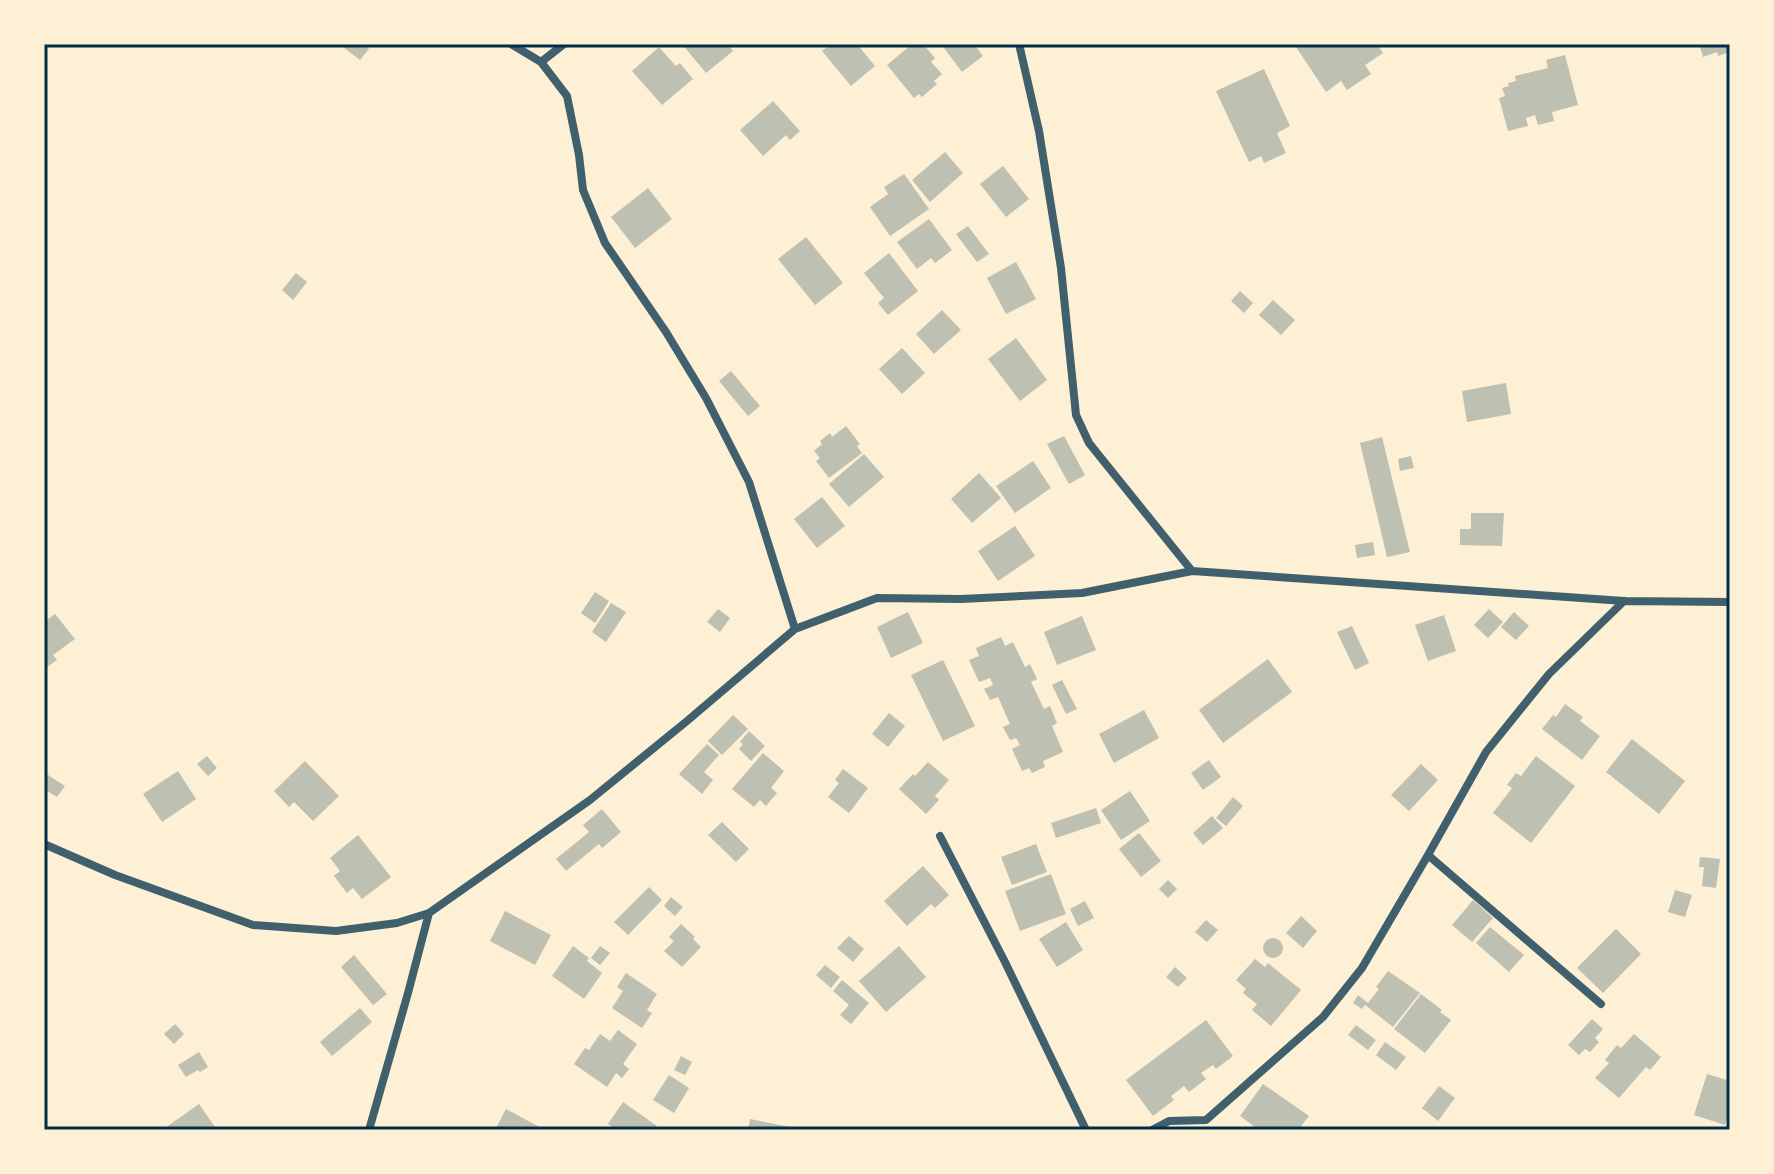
<svg xmlns="http://www.w3.org/2000/svg" width="1774" height="1174" font-family="Inter,sans-serif">
  <style>
    .building { fill: #bec0b2 }
    .lines { fill: none; stroke-linecap: round; stroke-linejoin: round }
    .minor { stroke: #3f606c; stroke-width: 8 }
    .neatline { fill: none; stroke: #003049; stroke-width: 3 }
  </style>
  <rect width="100%" height="100%" fill="#fdf0d5"/>
  <path class="building" d="M345 44H364L369 49 360 60 343 47Z
    M682 44H727L733 51 706 73Z
    M831 44H857L875 66 851 86 822 51Z
    M912 44H923L935 58 931 62 942 74 934 81 937 84 922 97 919 94 914 98 887 65Z
    M941 44H974L983 56 962 72Z
    M1294 44H1384L1379 47 1383 53 1365 65 1371 74 1347 90 1341 81 1326 92Z
    M1699 44H1730V52L1718 56 1717 52 1703 57Z
    M659 47 676 66 680 63 693 79 662 105 632 71Z
    M1565 55 1578 105 1552 112 1554 121 1538 125 1535 115 1526 118 1528 126 1508 131 1499 98 1505 96 1502 88 1509 86 1508 83 1516 81 1515 76 1548 68 1546 60Z
    M1264 69 1290 126 1277 133 1286 153 1264 163 1261 156 1249 162 1216 91Z
    M773 101 800 131 790 140 786 135 763 156 740 130Z
    M945 152 963 173 930 202 912 180Z
    M1003 166 1029 199 1006 217 980 184Z
    M904 174 929 209 890 236 870 207 888 194 884 187Z
    M648 188 672 219 635 248 611 217Z
    M929 219 952 250 935 263 931 258 917 269 897 242Z
    M968 226 989 254 977 262 956 234Z
    M806 237 843 283 815 305 778 259Z
    M889 253 918 291 888 315 878 303 884 298 864 273Z
    M1016 262 1036 299 1006 314 987 278Z
    M296 273 307 282 293 300 282 290Z
    M1240 291 1253 303 1244 313 1231 301Z
    M1273 300 1295 320 1281 335 1259 315Z
    M942 310 961 330 934 354 916 334Z
    M1016 338 1047 380 1020 401 988 359Z
    M902 348 925 373 902 394 879 369Z
    M731 371 760 406 748 416 719 381Z
    M1506 383 1511 414 1467 422 1462 391Z
    M846 426 860 444 857 446 862 453 829 478 816 461 820 458 814 451 822 444 820 441 830 433 832 437Z
    M1064 436 1085 475 1069 484 1047 444Z
    M1382 437 1410 552 1387 557 1360 443Z
    M864 454 884 477 849 507 829 484Z
    M1411 456 1414 468 1400 471 1398 459Z
    M1033 461 1051 488 1015 513 996 486Z
    M979 473 1001 498 972 523 951 499Z
    M822 497 845 526 817 548 794 519Z
    M1471 513H1504L1502 546 1460 545V529H1471Z
    M1015 526 1035 556 998 581 978 551Z
    M1373 542 1375 555 1357 558 1355 545Z
    M595 592 609 601 595 623 581 613Z
    M611 603 626 612 606 642 592 632Z
    M718 609 730 618 720 632 707 622Z
    M1489 609 1503 622 1488 638 1474 625Z
    M908 612 923 643 891 658 877 627Z
    M1514 612 1529 626 1516 640 1501 627Z
    M55 614 75 639 53 655 57 660 44 669V622Z
    M1444 615 1456 651 1428 661 1415 625Z
    M1082 616 1096 650 1057 665 1044 632Z
    M1352 626 1369 663 1355 670 1337 632Z
    M1001 637 1005 646 1013 642 1025 667 1030 664 1037 679 1031 682 1044 709 1050 706 1057 723 1052 726 1063 752 1043 761 1045 767 1032 773 1029 768 1022 771 1012 749 1020 745 1016 738 1010 740 1003 727 1010 724 998 697 990 700 984 689 993 685 990 678 979 682 969 660 979 656 976 648Z
    M1268 659 1292 692 1223 743 1199 710Z
    M943 660 975 726 943 741 911 675Z
    M1062 680 1077 709 1066 714 1052 685Z
    M1565 704 1583 717 1580 721 1600 736 1582 760 1542 729 1553 715 1556 717Z
    M1144 710 1159 738 1114 763 1099 734Z
    M889 713 905 726 888 747 872 734Z
    M733 715 748 729 722 755 708 741Z
    M749 731 765 746 751 761 739 749 743 744 740 742Z
    M1632 739 1685 781 1659 814 1606 772Z
    M707 744 719 755 704 772 713 780 702 794 679 774Z
    M763 753 784 771 771 788 777 793 766 806 760 800 754 807 732 789Z
    M207 756 217 768 208 776 197 764Z
    M1536 756 1575 786 1531 843 1493 813 1512 788 1507 785 1516 773 1521 776Z
    M1209 760 1221 777 1203 790 1191 773Z
    M305 761 339 796 313 821 294 802 289 807 274 791Z
    M928 762 949 780 935 796 939 800 926 814 899 789 913 774 915 776Z
    M1421 764 1438 780 1409 811 1391 795Z
    M843 769 868 788 849 813 828 797 839 783 835 780Z
    M178 771 196 799 162 822 143 794Z
    M45 773 65 786 57 797 44 789Z
    M1130 791 1150 821 1121 840 1101 810Z
    M1233 797 1243 806 1226 826 1216 818Z
    M1096 808 1101 823 1056 838 1051 823Z
    M602 809 621 832 602 848 599 844 566 871 556 859 589 832 583 825Z
    M1212 816 1223 828 1203 845 1193 833Z
    M722 822 749 849 736 862 708 835Z
    M1139 833 1161 861 1141 877 1119 849Z
    M358 835 391 877 362 899 353 888 347 893 334 876 340 871 330 858Z
    M1036 844 1047 872 1012 885 1001 857Z
    M1700 857 1720 859 1716 888 1702 886 1704 867H1699Z
    M923 866 949 895 935 908 931 904 907 926 884 901Z
    M1051 874 1066 914 1020 931 1005 891Z
    M1168 880 1177 889 1168 898 1159 889Z
    M649 887 662 900 628 935 614 922Z
    M1675 890 1692 895 1685 917 1668 912Z
    M671 897 683 907 675 916 664 906Z
    M1473 900 1493 918 1472 942 1452 925Z
    M1085 901 1094 918 1078 926 1070 909Z
    M505 911 551 935 535 965 490 941Z
    M1301 916 1317 931 1303 948 1286 933Z
    M1206 920 1218 930 1207 942 1195 932Z
    M1066 922 1083 950 1057 967 1039 939Z
    M681 924 695 937 693 939 701 947 682 967 664 951 674 941 669 937Z
    M1490 927 1524 955 1509 972 1476 943Z
    M1616 929 1641 954 1603 993 1577 968Z
    M849 936 864 949 853 962 837 948Z
    M1263 948a10 10 0 1 1 20 0a10 10 0 1 1-20 0Z
    M573 946 589 958 587 961 602 973 584 999 552 976Z
    M600 946 610 953 600 965 591 958Z
    M899 946 926 977 886 1012 859 981Z
    M354 955 387 994 373 1005 341 967Z
    M1255 959 1265 967 1268 963 1301 990 1271 1026 1252 1010 1257 1004 1243 993 1246 989 1236 980Z
    M825 965 840 977 831 988 816 975Z
    M1175 967 1187 978 1178 987 1166 977Z
    M1388 971 1420 993 1393 1027 1365 1005 1362 1009 1353 1003 1358 995 1368 1003 1379 989 1376 987Z
    M626 973 657 994 647 1010 652 1013 642 1028 612 1008 623 991 617 987Z
    M842 980 869 1003 851 1024 840 1015 849 1005 833 991Z
    M1421 994 1442 1010 1440 1012 1451 1020 1425 1053 1394 1029Z
    M360 1008 372 1022 332 1056 320 1042Z
    M1592 1019 1603 1029 1595 1038 1599 1042 1590 1052 1585 1049 1579 1055 1568 1045Z
    M1206 1020 1233 1056 1216 1069 1213 1065 1201 1073 1206 1079 1189 1092 1184 1086 1171 1096 1174 1100 1153 1116 1126 1080Z
    M175 1024 184 1034 174 1044 164 1034Z
    M1356 1025 1376 1040 1368 1050 1348 1035Z
    M618 1030 637 1044 623 1064 629 1069 622 1078 616 1073 607 1087 574 1064 585 1048 589 1050 600 1034 610 1041Z
    M1634 1034 1661 1057 1650 1070 1646 1067 1619 1098 1595 1078 1609 1063 1605 1060 1617 1045 1621 1048Z
    M1385 1042 1406 1057 1396 1070 1376 1055Z
    M199 1052 208 1067 200 1072 198 1070 186 1077 178 1065Z
    M681 1056 692 1062 685 1075 674 1070Z
    M1707 1074 1730 1081V1111L1725 1125 1694 1115Z
    M669 1075 689 1088 674 1113 653 1100Z
    M1263 1084 1309 1116 1298 1130H1259L1240 1116Z
    M1439 1086 1455 1098 1438 1121 1422 1108Z
    M623 1102 657 1126 654 1130H617L608 1124Z
    M199 1104 217 1130H162Z
    M506 1109 545 1130H495Z
    M750 1119 790 1127V1130H748Z"/>
  <g class="lines">
    <path class="minor" d="M511 44 541 62 567 96 579 155 583 190 605 243 666 332 706 398 749 482 795 629
      M1019 44 1039 131 1061 268 1076 415 1089 443 1192 571
      M541 62 564 44
      M940 836 1005 962 1086 1130
      M44 844 115 875 253 925 336 931 397 923 429 913 590 800 687 721 795 629 877 598 961 599 1082 593 1192 571 1624 601 1730 602
      M1428 855 1601 1004
      M369 1130 408 993 429 913
      M1152 1130 1169 1121 1206 1120 1323 1017 1362 968 1428 855 1486 752 1549 674 1624 601"/>
  </g>
  <rect width="1774" height="1174" fill="none" stroke="#fdf0d5" stroke-width="92"/>
  <rect x="46" y="46" width="1682" height="1082" class="neatline"/>
</svg>
